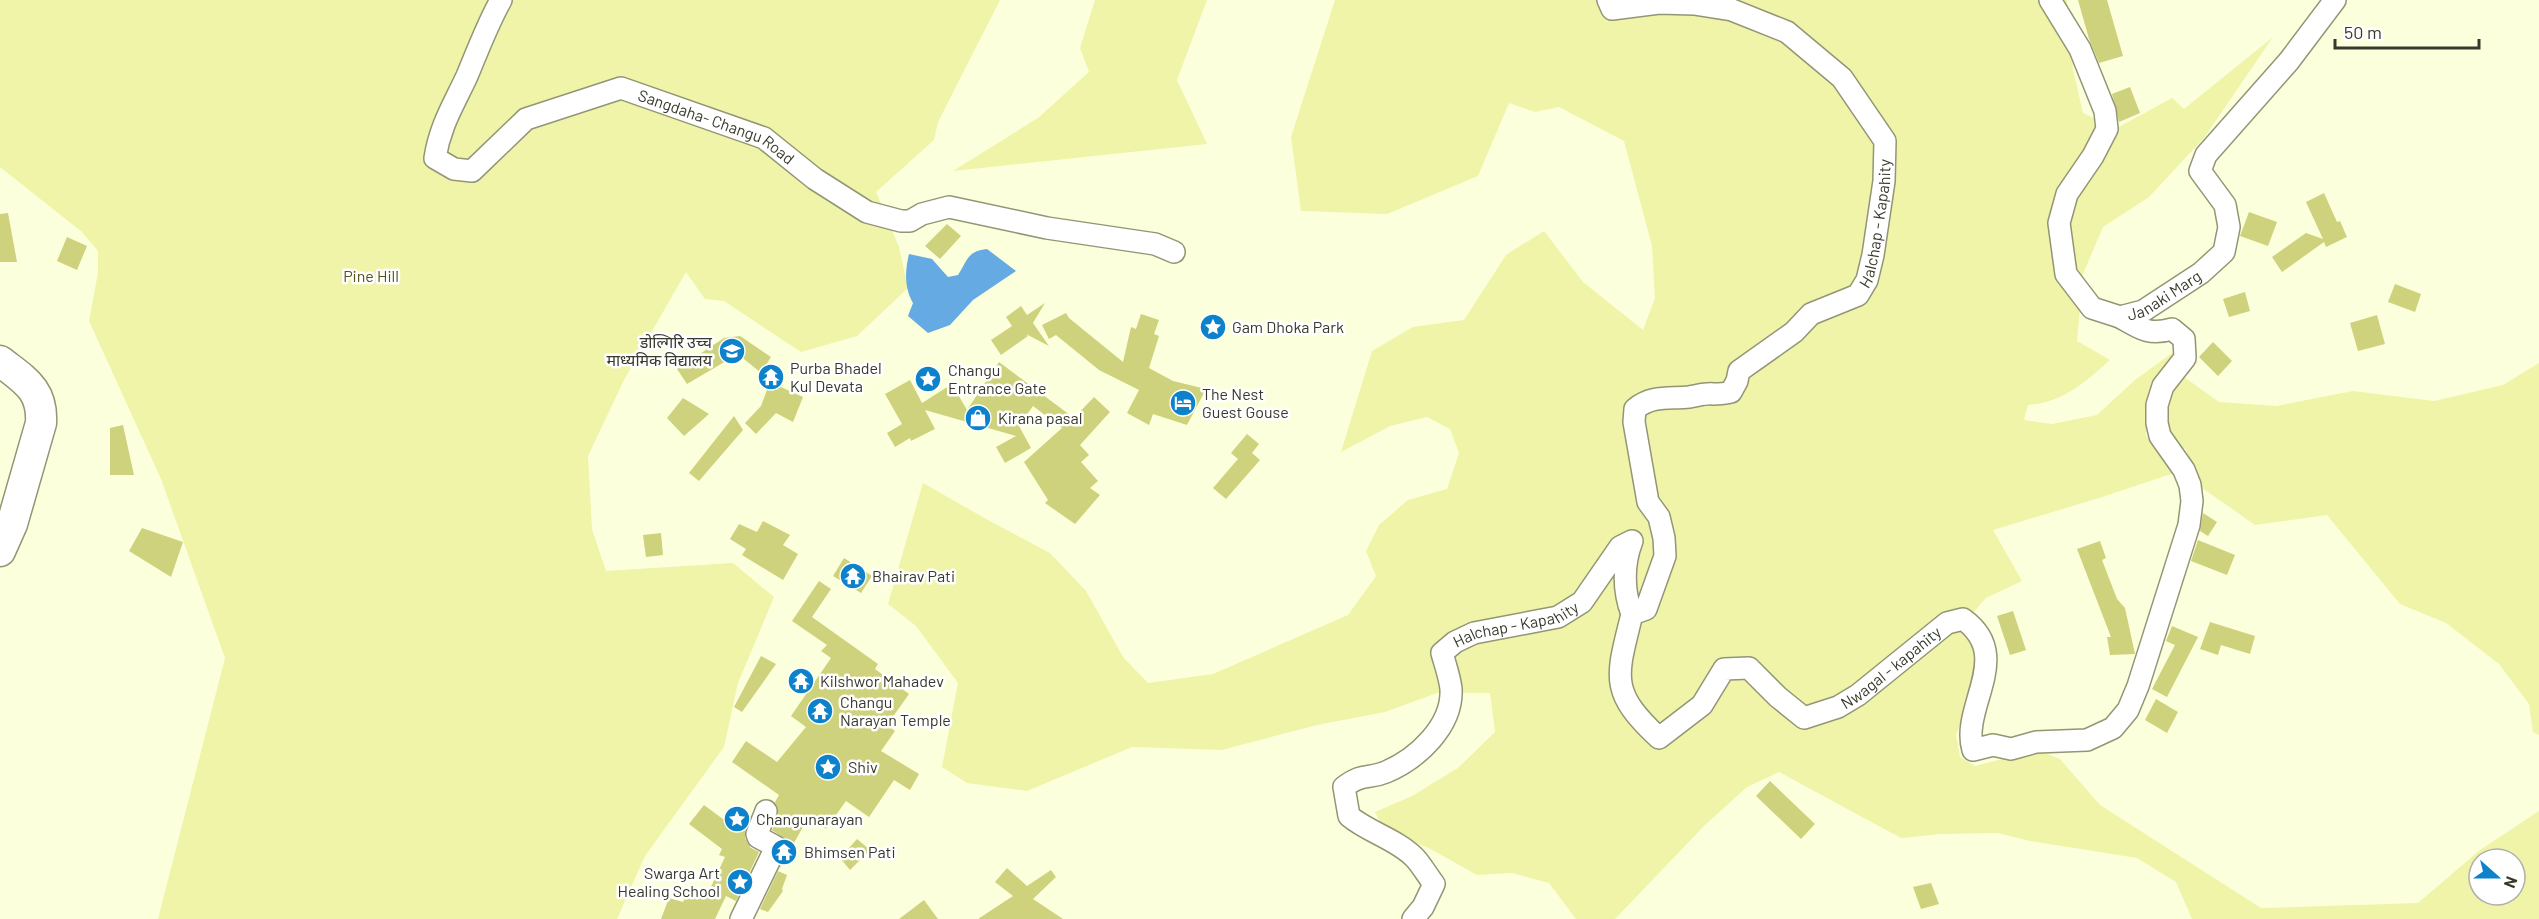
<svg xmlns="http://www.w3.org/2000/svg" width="2539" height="919" font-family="Barlow,'Noto Sans Devanagari',sans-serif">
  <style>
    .green { fill: #eff4a9; fill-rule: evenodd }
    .water { fill: #65aae2 }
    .building { fill: #ced27c }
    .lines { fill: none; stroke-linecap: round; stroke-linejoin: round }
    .street-casing { stroke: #939575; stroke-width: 24 }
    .secondary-casing { stroke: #939575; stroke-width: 33 }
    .street { stroke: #fff; stroke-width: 21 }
    .secondary { stroke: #fff; stroke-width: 30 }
    .labels { text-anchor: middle; stroke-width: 5; stroke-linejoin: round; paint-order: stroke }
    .street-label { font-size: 16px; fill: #38392c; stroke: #fff }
    .park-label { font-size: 16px; fill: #545516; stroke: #fff }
    .poi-label { font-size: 16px; fill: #38392c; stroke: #fff; text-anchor: start }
  </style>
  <rect width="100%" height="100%" fill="#fcffdc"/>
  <path class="green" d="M0 0H1000L938 122 934 140 876 192 899 247 908 288 857 336 801 352 724 301 705 299 686 272 624 380 588 456 592 529 606 571 733 563 774 597 738 683 724 747 645 856 617 919H158L225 658 161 479 89 321 98 273V251L82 232 0 167Z
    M1095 0H1207L1177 80 1207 144 953 171 1038 118 1089 72 1080 48Z
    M1335 0H2067L2073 69 2083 113 2115 129 2172 98 2184 109 2273 37 2204 138 2149 197 2103 227 2083 274 2077 341 2110 360C2084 383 2064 402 2028 405L2024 420 2052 424 2097 415 2135 380 2175 351 2148 407 2146 436 2174 473 2099 498 1993 530 2022 581 1986 598 1972 614 1977 653 1966 709 1956 735 1960 757 1975 766 2037 750 2060 759 2100 805 2261 908 2418 903 2480 850 2539 811V919H2192L2176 882 2137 858 2030 841 1998 833 1941 834 1901 838 1779 772 1747 787 1705 825 1615 919H1576L1549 883 1512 873 1477 875 1429 848 1384 831 1375 812 1412 796 1458 768 1495 732 1490 693H1437L1385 712 1317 725 1222 750 1132 747 1027 791 967 783 942 767 958 683 916 626 888 604 923 483 988 520 1050 553 1086 591 1123 657 1148 683 1213 674 1348 615 1376 576 1366 551 1379 525 1408 500 1447 489 1459 453 1450 429 1427 417 1390 426 1341 452 1372 351 1413 327 1464 320 1506 255 1544 231 1583 282 1643 330 1655 298 1652 246 1624 141 1559 107 1535 112 1509 103 1478 176 1387 214 1301 211 1291 137ZM2479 859H2515V895H2479Z
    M2539 363V735L2533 732 2529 704 2499 664 2446 623 2400 604 2327 515 2255 525 2198 485 2186 449 2176 446 2163 422 2169 387 2184 377 2219 402 2276 406 2353 391 2434 401 2503 385Z"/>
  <path class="water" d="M987 249 1016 271 973 300 950 325 928 333 908 316 913 303C904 287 905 271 909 254L932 259 948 277 958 275C968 260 967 251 987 249Z"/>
  <path class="building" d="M2078 0H2107L2123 56 2099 63 2089 39Z
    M2130 87 2140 113 2119 122 2112 94Z
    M2324 193 2337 222 2340 221 2347 237 2326 247 2324 242 2282 272 2272 257 2306 233 2323 239 2306 202Z
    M2249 212 2277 222 2268 246 2240 236Z
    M8 213 17 262H0V214Z
    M947 224 961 236 940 259 925 246Z
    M67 237 87 246 77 270 57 261Z
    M2395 284 2421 294 2415 312 2388 302Z
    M2245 292 2250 311 2229 317 2223 299Z
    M1045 303 1033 323 1049 346 1026 334 1028 336 1001 355 991 340 1012 326 1006 317 1021 306 1027 315Z
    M1066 313 1069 318 1123 362 1131 327 1136 329 1141 314 1159 320 1154 334 1159 336 1149 368 1173 381 1206 389 1187 425 1153 414 1149 425 1127 413 1139 390 1099 370 1056 335 1049 339 1042 325Z
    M2377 315 2385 344 2358 351 2350 323Z
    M740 336 771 357 761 373 738 354 687 384 677 369 724 338Z
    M2213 342 2232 361 2218 376 2199 357Z
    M999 362 1074 418 1094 397 1110 412 1080 445 1089 455 1081 462 1098 481 1090 488 1100 495 1075 524 1045 503 1048 500 1024 462 1062 428 1033 406 1019 426 1031 448 1005 463 996 447 1016 436 925 410 935 429 911 441 910 438 895 447 887 433 902 424 885 394 910 380 922 403 952 384 967 410Z
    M770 382 803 397 793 422 776 413 756 434 745 423 761 406Z
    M683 398 709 414 684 436 667 418Z
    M734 416 743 430 699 481 689 473Z
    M123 425 134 475H110V428Z
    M1247 434 1259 444 1252 453 1260 460 1226 499 1213 488 1238 459 1231 453Z
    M2203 513 2217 522 2208 536 2200 531Z
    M763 521 790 535 783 545 798 554 783 580 742 555 746 549 730 539 739 524 757 532Z
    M142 528 183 542 171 577 129 551Z
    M661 533 663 555 646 557 643 535Z
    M2198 540 2235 555 2227 575 2191 561Z
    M2100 541 2106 558 2102 560 2117 599 2125 608 2135 654 2110 655 2107 637H2111L2077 549Z
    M844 558 872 576 861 593 833 576Z
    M819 581 831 589 812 617 878 664 875 669 909 694 887 725 895 731 881 751 919 774 910 790 894 780 869 817 846 801 826 829 809 816 779 870 789 847 786 840 772 830 778 815V809L775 802 779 795 732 762 746 741 777 762 806 727 791 716 831 658 821 651 827 645 792 621Z
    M2013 611 2026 650 2010 655 1997 616Z
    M2210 622 2255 636 2250 654 2221 645 2218 655 2200 649Z
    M2172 626 2198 637 2167 697 2152 689 2175 645 2166 641Z
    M761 656 776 664 742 712 734 707Z
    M2156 699 2178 712 2167 733 2145 720Z
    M1770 781 1815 824 1801 839 1756 796Z
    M704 805 739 831 749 815 751 816 745 829V838L751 848 759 852 736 901 726 896 715 919H661L669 898 683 902 691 885 708 893 725 857 719 855 722 849 689 824Z
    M857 839 870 850 850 870 840 858Z
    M1007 868 1027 886 1051 870 1056 877 1033 899 1063 919H978L1013 896 995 882Z
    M778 871 787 875 782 889 783 891 768 912 760 909Z
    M1931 883 1939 904 1921 909 1913 887Z
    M924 900 938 919H899Z"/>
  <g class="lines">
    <defs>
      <g id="street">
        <path id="s1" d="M501 0C487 25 478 50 467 76 453 106 440 126 435 158L454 169 472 171 526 119 621 88 764 138 815 179 867 212 901 221H910L922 214 949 207 1047 228 1155 244 1174 252"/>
        <path id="s2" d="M2050 0 2080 49 2105 111 2107 129 2093 156 2067 194 2059 223 2066 274 2092 308 2120 317 2143 311 2201 273 2224 252 2229 227 2225 205 2200 171 2206 155 2289 61 2335 0"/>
        <path id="s3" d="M1632 614C1617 676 1608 691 1659 738L1702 705 1724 669 1749 668 1778 697 1804 718 1838 707 1858 695 1947 623 1963 619C2015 656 1960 707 1973 750L1993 745 2011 749 2036 742 2087 740 2113 728 2128 710 2138 686 2189 525 2192 501 2190 485 2184 470 2160 436 2157 423V405L2163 386 2185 358 2184 339 2172 329C2149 336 2139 328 2120 317"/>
        <path d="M741 919 776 847 758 837 757 834 766 811"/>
        <path id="s4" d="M1413 919 1423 907 1434 884C1427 875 1421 864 1414 857 1396 839 1368 832 1349 816L1344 787C1364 772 1367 780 1386 772 1417 759 1453 726 1451 689 1450 678 1445 664 1442 653L1455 642 1474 633 1558 617 1582 602 1620 547 1632 541C1623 564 1623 591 1632 614L1646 609 1665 556 1664 538 1659 517 1648 502 1634 422 1635 409C1652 395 1669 399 1689 397 1697 396 1705 393 1713 394 1720 394 1724 394 1731 392L1737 381 1739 371 1794 332 1811 314 1858 295 1867 280 1873 255 1884 181 1885 141 1842 78 1787 32 1732 10 1694 4 1659 3 1612 9 1608 0"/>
      </g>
      <path id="secondary" d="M0 361C24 380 43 389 41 423L12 524 0 551"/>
    </defs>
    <use href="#street" class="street-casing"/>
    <use href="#secondary" class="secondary-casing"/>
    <use href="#street" class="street"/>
    <use href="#secondary" class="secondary"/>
  </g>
  <defs>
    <symbol id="sight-disc" viewBox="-11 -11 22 22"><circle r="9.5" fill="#0d82cb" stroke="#fff"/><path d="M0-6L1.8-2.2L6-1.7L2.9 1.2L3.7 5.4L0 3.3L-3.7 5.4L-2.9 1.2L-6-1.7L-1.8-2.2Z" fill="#fff"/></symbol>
    <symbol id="school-disc" viewBox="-11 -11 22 22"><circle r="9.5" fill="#0d82cb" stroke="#fff"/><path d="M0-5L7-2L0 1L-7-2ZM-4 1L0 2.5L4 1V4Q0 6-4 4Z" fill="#fff"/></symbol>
    <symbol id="temple-disc" viewBox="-11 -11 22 22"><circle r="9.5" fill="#0d82cb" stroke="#fff"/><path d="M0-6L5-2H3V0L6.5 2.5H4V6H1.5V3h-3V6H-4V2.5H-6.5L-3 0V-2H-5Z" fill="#fff"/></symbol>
    <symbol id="hotel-disc" viewBox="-11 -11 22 22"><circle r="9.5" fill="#0d82cb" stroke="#fff"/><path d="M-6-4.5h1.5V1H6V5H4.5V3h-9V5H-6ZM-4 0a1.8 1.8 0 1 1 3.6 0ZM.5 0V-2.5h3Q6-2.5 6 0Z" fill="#fff"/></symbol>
    <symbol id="shop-disc" viewBox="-11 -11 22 22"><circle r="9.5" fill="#0d82cb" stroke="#fff"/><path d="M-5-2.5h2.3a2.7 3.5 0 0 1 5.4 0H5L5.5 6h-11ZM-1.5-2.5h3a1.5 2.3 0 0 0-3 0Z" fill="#fff"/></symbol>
  </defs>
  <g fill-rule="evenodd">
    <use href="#sight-disc" x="1198" y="312" width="30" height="30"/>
    <use href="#school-disc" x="717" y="336" width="30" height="30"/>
    <use href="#temple-disc" x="756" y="362" width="30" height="30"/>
    <use href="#sight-disc" x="913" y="364" width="30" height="30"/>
    <use href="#hotel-disc" x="1168" y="388" width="30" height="30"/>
    <use href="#shop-disc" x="963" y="403" width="30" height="30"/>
    <use href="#temple-disc" x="838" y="561" width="30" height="30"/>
    <use href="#temple-disc" x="786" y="666" width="30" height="30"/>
    <use href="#temple-disc" x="805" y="696" width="30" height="30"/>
    <use href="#sight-disc" x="813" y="752" width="30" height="30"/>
    <use href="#sight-disc" x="722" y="804" width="30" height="30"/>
    <use href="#temple-disc" x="769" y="837" width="30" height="30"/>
    <use href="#sight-disc" x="725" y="867" width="30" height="30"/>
  </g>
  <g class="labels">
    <g class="street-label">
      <text dy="6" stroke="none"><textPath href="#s1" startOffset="490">Sangdaha- Changu Road</textPath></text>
      <text dy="6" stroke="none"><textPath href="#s4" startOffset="1245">Halchap - Kapahity</textPath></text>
      <text dy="6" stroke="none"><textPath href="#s2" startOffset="422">Janaki Marg</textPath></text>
      <text dy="6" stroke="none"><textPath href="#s4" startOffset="456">Halchap - Kapahity</textPath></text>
      <text dy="6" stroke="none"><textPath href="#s3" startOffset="436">Nwagal - kapahity</textPath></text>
    </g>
    <g class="park-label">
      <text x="371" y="282">Pine Hill</text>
    </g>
    <g class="poi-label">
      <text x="1232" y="333">Gam Dhoka Park</text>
      <text x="712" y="348" text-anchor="end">डोल्गिरि उच्च<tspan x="712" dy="18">माध्यमिक विद्यालय</tspan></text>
      <text x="790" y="374">Purba Bhadel<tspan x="790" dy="18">Kul Devata</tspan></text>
      <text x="948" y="376">Changu<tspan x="948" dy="18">Entrance Gate</tspan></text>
      <text x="1202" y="400">The Nest<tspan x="1202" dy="18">Guest Gouse</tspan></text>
      <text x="998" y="424">Kirana pasal</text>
      <text x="872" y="582">Bhairav Pati</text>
      <text x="820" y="687">Kilshwor Mahadev</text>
      <text x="840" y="708">Changu<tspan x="840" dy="18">Narayan Temple</tspan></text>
      <text x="848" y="773">Shiv</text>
      <text x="756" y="825">Changunarayan</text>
      <text x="804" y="858">Bhimsen Pati</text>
      <text x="720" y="879" text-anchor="end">Swarga Art<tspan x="720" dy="18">Healing School</tspan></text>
    </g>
  </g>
  <g transform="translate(2497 877) rotate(111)"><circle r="28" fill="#ffffff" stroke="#afb0ab" stroke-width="1.5"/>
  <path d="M0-4.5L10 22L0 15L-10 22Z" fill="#0d82cb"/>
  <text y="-9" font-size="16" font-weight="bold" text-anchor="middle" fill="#38392c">N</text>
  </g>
  <path d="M2335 39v9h144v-9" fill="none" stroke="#38392c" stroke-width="3"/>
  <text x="2344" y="39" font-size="18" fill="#38392c" stroke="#ffffff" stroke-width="4.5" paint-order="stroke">50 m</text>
</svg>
